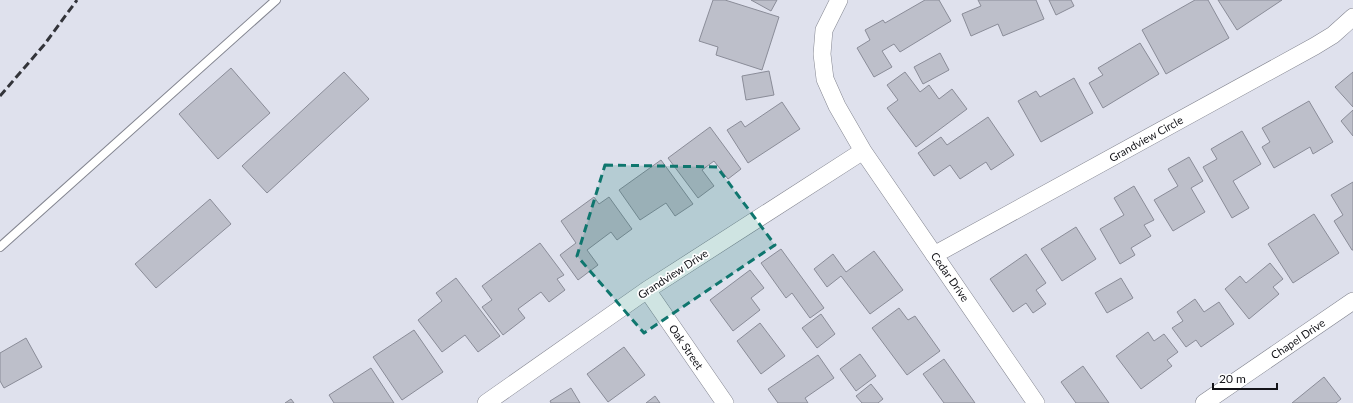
<svg xmlns="http://www.w3.org/2000/svg" width="1353" height="403" font-family="Lato,sans-serif">
  <style>
    .building { fill: #bdbfca; stroke: #8a8c98 }
    .lines { fill: none; stroke-linecap: round; stroke-linejoin: round }
    .lane-casing { stroke: #838590; stroke-width: 10 }
    .street-casing { stroke: #838590; stroke-width: 18 }
    .lane { stroke: #fff; stroke-width: 8 }
    .street { stroke: #fff; stroke-width: 17 }
    .rail { stroke: #33343a; stroke-width: 3; stroke-dasharray: 8 4; stroke-linecap: butt }
    .marked { fill: #0f766e; fill-opacity: 0.2; stroke: #0f766e; stroke-width: 3; stroke-dasharray: 8 5; stroke-linejoin: round }
    .labels { text-anchor: middle; stroke-width: 3.5; stroke-linejoin: round; paint-order: stroke }
    .street-label { font-size: 11px; fill: #141419; stroke: #fff }
  </style>
  <rect width="100%" height="100%" fill="#dfe1ed"/>
  <path class="building" d="M713 0H725L779 17 762 70 716 55 718 47 699 41Z
    M751 0H777L771 11Z
    M925 0H939L951 21 900 52 894 44 882 51 892 67 874 77 857 48 870 40 865 30 883 20 885 23Z
    M978 0H1036L1044 19 1003 36 998 24 971 36 962 14 981 6Z
    M1049 0H1071L1074 6 1056 15Z
    M1195 0H1208L1229 38 1166 74 1142 30Z
    M1218 0H1282L1237 30Z
    M1140 43 1159 74 1103 108 1089 83 1103 75 1098 68Z
    M940 53 949 70 923 84 914 67Z
    M231 68 270 113 218 159 179 114Z
    M769 71 774 95 746 100 742 76Z
    M344 72 369 99 267 193 242 166Z
    M905 72 920 92 929 85 939 99 952 89 967 109 916 147 887 108 898 100 887 85Z
    M1353 72V107L1335 87Z
    M1074 78 1093 113 1041 142 1018 101 1036 91 1040 97Z
    M1309 101 1333 142 1313 154 1310 147 1274 168 1262 147 1270 142 1262 128Z
    M782 102 800 129 748 163 727 130 741 121 745 127Z
    M1353 110V136L1341 121Z
    M988 117 1014 155 991 170 986 162 960 179 950 165 934 176 918 153 941 137 947 145Z
    M710 127 741 169 728 179 714 161 702 170 714 186 698 198 668 158Z
    M1242 131 1261 164 1233 181 1249 208 1232 218 1203 167 1217 159 1211 149Z
    M1189 157 1203 181 1191 188 1205 212 1173 231 1154 200 1178 186 1168 169Z
    M661 160 693 204 675 216 666 203 640 220 619 190Z
    M1353 182V250H1352L1334 221 1343 215 1331 195Z
    M1134 186 1154 220 1144 225 1151 236 1131 248 1135 255 1120 264 1100 229 1124 215 1114 198Z
    M594 197 599 204 609 197 632 229 617 240 611 232 587 250 598 265 578 280 560 255 576 243 561 221Z
    M210 199 231 224 156 288 135 264Z
    M1314 214 1339 253 1293 283 1268 244Z
    M1076 227 1096 259 1062 281 1041 249Z
    M540 243 564 275 557 279 565 290 549 302 541 292 518 309 525 318 503 335 482 307 492 300 482 286Z
    M781 249 824 308 810 318 792 293 786 298 761 263Z
    M874 251 903 290 870 314 841 276 827 287 814 269 833 254 846 272Z
    M1026 254 1046 283 1036 290 1046 304 1033 313 1026 303 1013 312 990 279Z
    M1270 263 1283 279 1273 287 1279 294 1249 319 1225 289 1240 276 1246 283Z
    M750 270 764 288 751 298 760 310 733 331 710 300Z
    M456 278 500 336 478 352 465 335 442 352 418 320 442 301 436 293Z
    M1121 278 1133 298 1107 313 1095 293Z
    M1195 299 1204 312 1219 302 1234 324 1201 347 1196 340 1186 347 1172 328 1183 321 1177 312Z
    M899 308 908 320 915 316 940 351 907 375 872 328Z
    M821 314 835 334 817 348 802 328Z
    M760 323 785 356 761 374 737 341Z
    M414 330 443 372 402 400 373 357Z
    M1148 332 1154 341 1164 334 1178 352 1167 360 1172 366 1141 389 1116 356Z
    M26 338 42 367 4 388 0 381V353Z
    M624 347 645 375 608 402 587 374Z
    M860 354 876 376 856 391 840 369Z
    M818 355 834 378 805 398 808 403H778L768 389Z
    M944 359 975 403H944L923 374Z
    M1083 366 1109 403H1076L1061 382Z
    M371 368 394 403H334L329 395Z
    M1324 377 1341 399 1336 403H1292Z
    M871 384 883 399 878 403H862L856 396Z
    M571 388 580 403H551L550 401Z
    M655 396 660 403H646Z
    M291 399 294 403H285Z"/>
  <g class="lines">
    <defs>
      <path id="lane" d="M0 247 276 0"/>
      <path id="street" d="M839 0 824 30 822 54 825 79 837 106 863 151 1036 403
        M934 255 1315 46 1333 35 1353 17
        M647 290 725 403
        M486 403 647 290 863 151
        M1204 403 1353 301"/>
    </defs>
    <use href="#lane" class="lane-casing"/>
    <use href="#street" class="street-casing"/>
    <use href="#lane" class="lane"/>
    <use href="#street" class="street"/>
    <path class="rail" d="M0 96 44 45 77 0"/>
  </g>
  <path class="marked" d="M605 165 717 167 775 245 644 333 577 256Z"/>
  <g class="labels">
    <g class="street-label">
      <text transform="translate(1146 139) rotate(-29)" y="4">Grandview Circle</text>
      <text transform="translate(673 274) rotate(-33)" y="4">Grandview Drive</text>
      <text transform="translate(950 277) rotate(55)" y="4">Cedar Drive</text>
      <text transform="translate(1298 339) rotate(-34)" y="4">Chapel Drive</text>
      <text transform="translate(686 347) rotate(56)" y="4">Oak Street</text>
    </g>
  </g>
  <path d="M1213 383v6h64v-6" fill="none" stroke="#141419" stroke-width="2"/>
  <text x="1219" y="383" font-size="12" fill="#141419" stroke="#ffffff" stroke-width="3" paint-order="stroke">20 m</text>
</svg>
